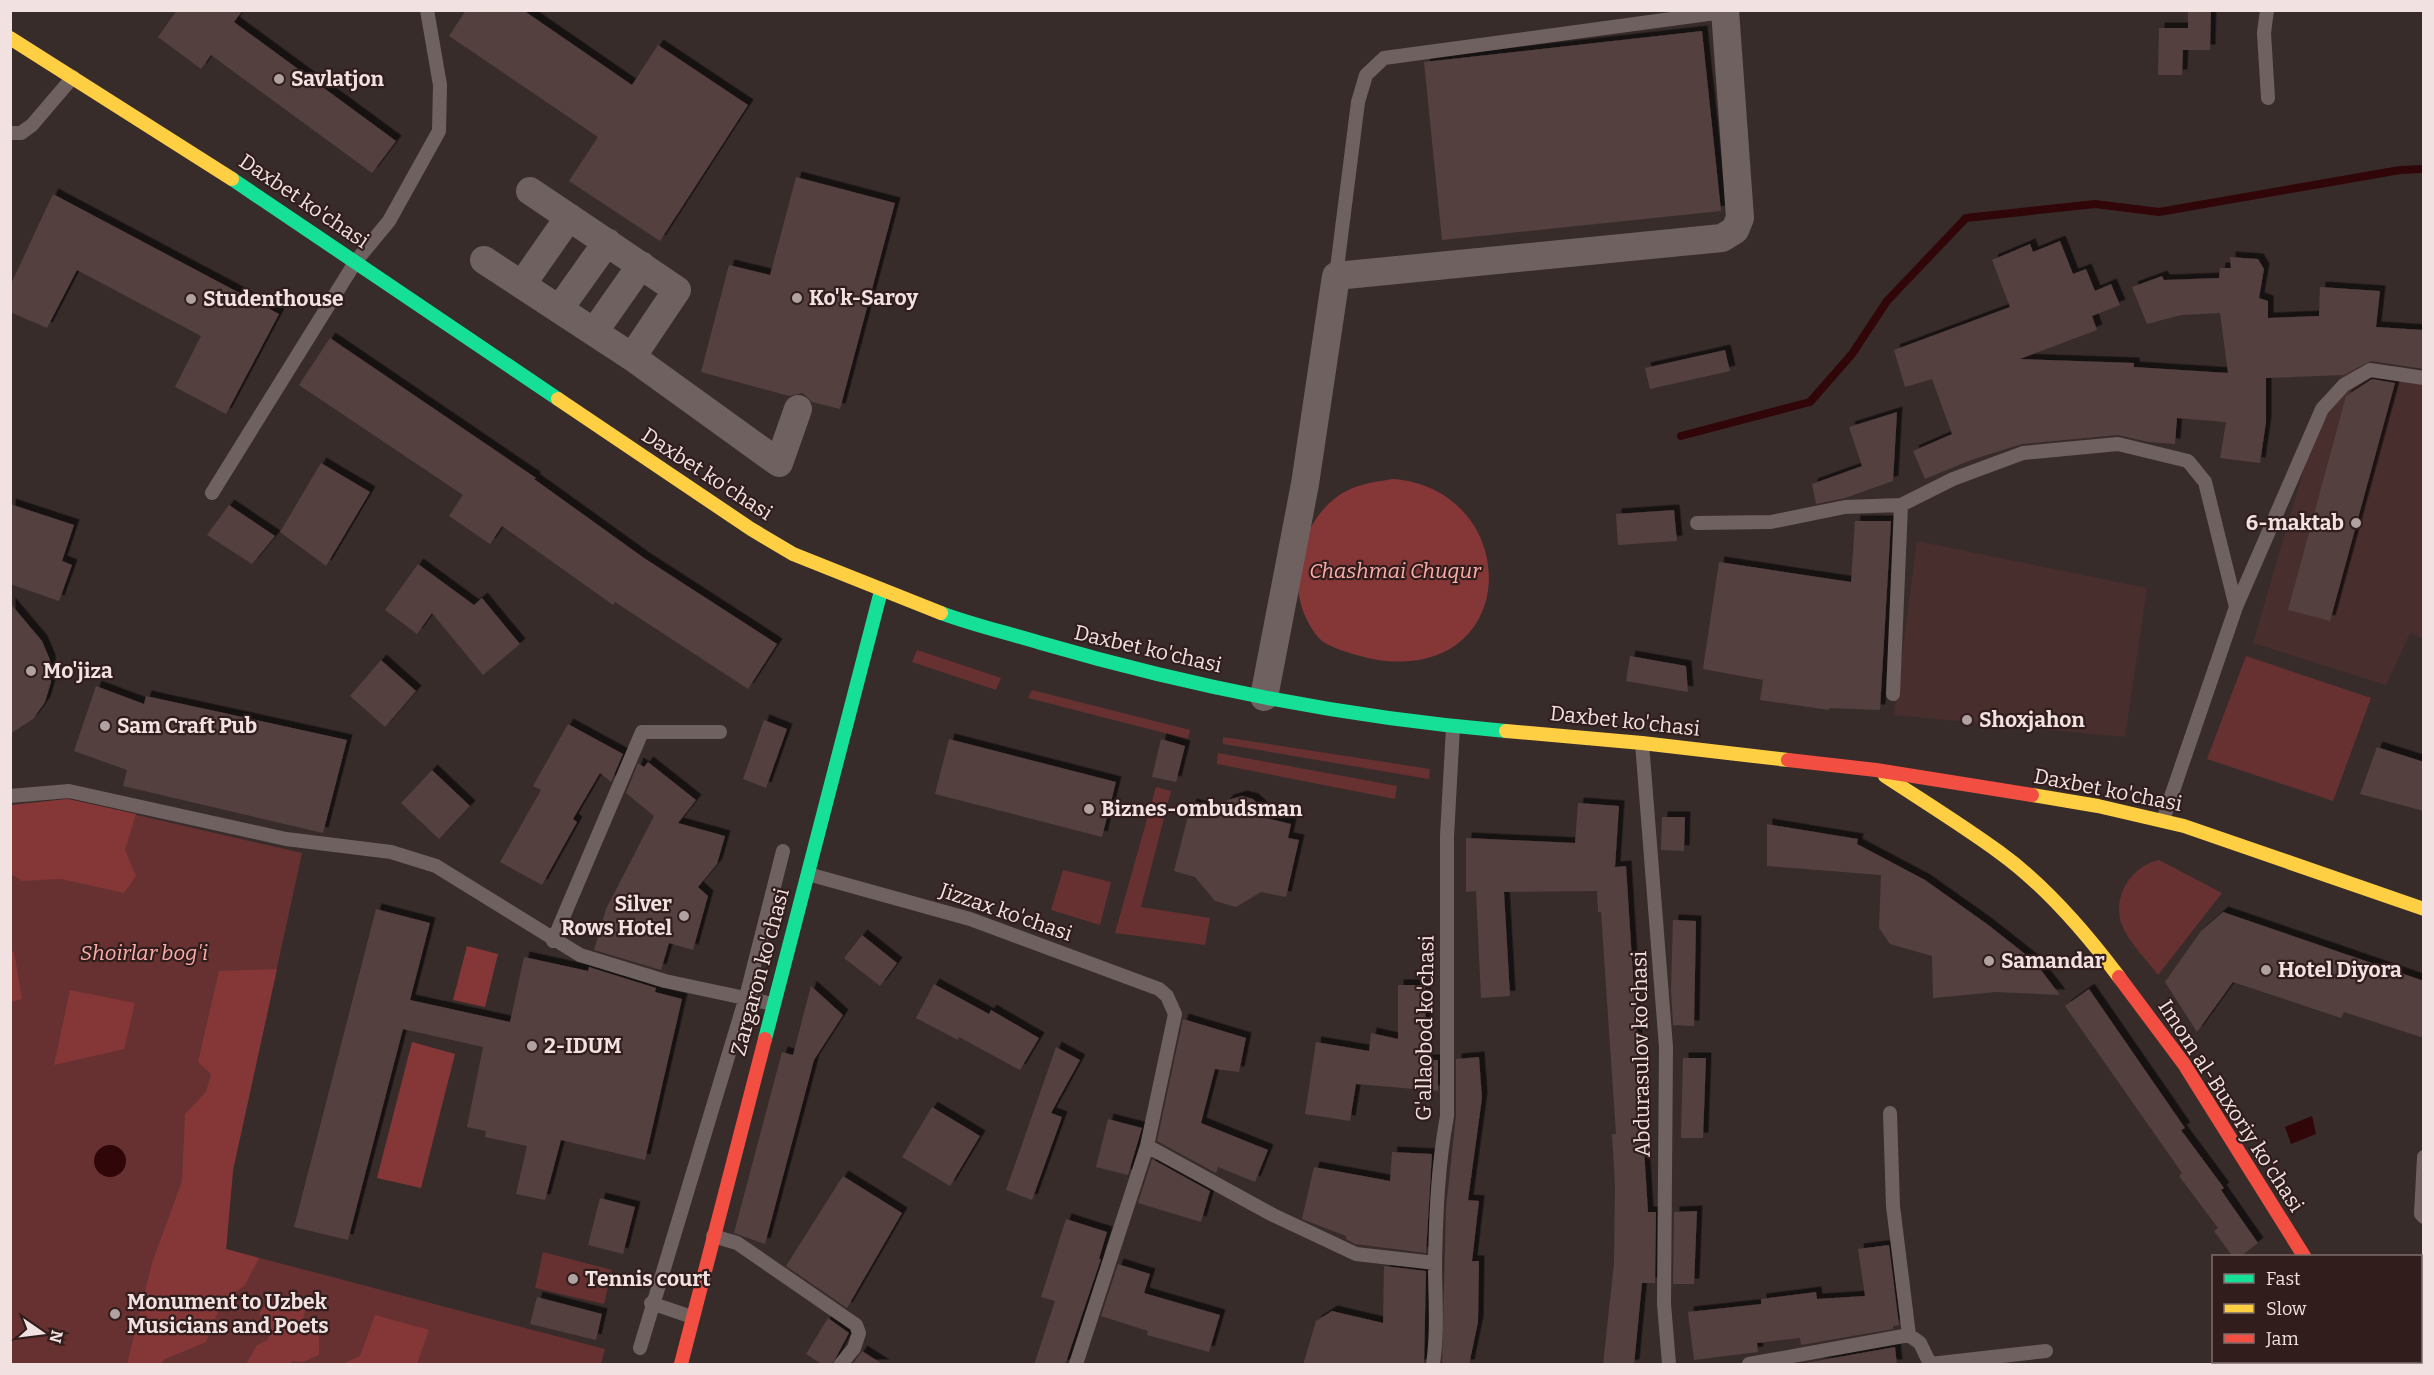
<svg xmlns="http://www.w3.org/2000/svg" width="2434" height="1375" font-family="Bitter,serif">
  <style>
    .built { fill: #482e2d }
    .green { fill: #673131 }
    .forest { fill: #853637 }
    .water { fill: #300609 }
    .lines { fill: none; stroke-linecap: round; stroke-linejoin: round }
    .stream { stroke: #300609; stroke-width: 8 }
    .building { fill: #543f40; filter: url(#shadow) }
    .lane { stroke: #6f6160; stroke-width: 14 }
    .street { stroke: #6f6160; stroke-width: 28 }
    .fast { stroke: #16e098; stroke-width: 14 }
    .slow { stroke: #ffcf43; stroke-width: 14 }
    .jam { stroke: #f24e42; stroke-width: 14 }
    .poi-dot { fill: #b0a2a1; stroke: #321d1d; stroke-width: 2 }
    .labels { text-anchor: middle; stroke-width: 4.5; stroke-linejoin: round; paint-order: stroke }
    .poi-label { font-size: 21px; font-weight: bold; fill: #f1e2e1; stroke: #321d1d; text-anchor: start }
    .street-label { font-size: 21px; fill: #f1e2e1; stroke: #321d1d }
    .park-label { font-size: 21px; font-style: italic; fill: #fcaeab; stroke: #321d1d }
  </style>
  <defs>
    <filter id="shadow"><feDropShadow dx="5.5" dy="-5.5" stdDeviation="0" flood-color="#0009"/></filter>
  </defs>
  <rect width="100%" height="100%" fill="#382c2b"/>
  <path class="built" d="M2347 366 2423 385V639L2410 633 2386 685 2253 643 2320 414Z
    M1917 541 2147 588 2125 737 1894 715Z"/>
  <path class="green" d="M917 650 1001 678 996 690 912 662Z
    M2246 656 2371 698 2333 801 2207 759Z
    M1032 690 1190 730 1188 739 1028 698Z
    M1223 737 1430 769 1429 779 1223 744Z
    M1218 753 1397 786 1395 799 1217 764Z
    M1156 787 1171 791 1141 907 1210 918 1205 945 1115 933Z
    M68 799 302 853 233 1170 226 1249 605 1349 601 1364H11V805Z
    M2159 860 2222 893 2158 975C2147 960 2129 943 2122 925 2111 898 2132 865 2159 860Z
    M1063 870 1111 882 1100 925 1051 910Z
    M543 1252 612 1270 604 1304 535 1288Z"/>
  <path class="forest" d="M1393 479C1520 489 1524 673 1386 661 1371 660 1334 650 1322 641 1315 635 1310 626 1306 618 1288 579 1300 527 1334 499 1351 485 1372 482 1393 479Z
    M68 799 136 814 125 850 136 876 124 893 61 879 22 881 11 874V805Z
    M467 946 498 954 485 1007 453 1000Z
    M14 951 22 999 11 1002V952Z
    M277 969 233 1170 226 1249 259 1258 245 1285 221 1304 206 1342 163 1360 162 1364H127L152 1263 182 1181 185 1114 206 1092 211 1074 198 1062 219 971Z
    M70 990 135 1003 124 1049 54 1065Z
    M412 1042 455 1054 421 1188 377 1178Z
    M290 1294 308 1299 302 1323 319 1337V1355L303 1362 292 1361 291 1364H246L257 1345 268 1340 270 1328 259 1314 265 1305Z
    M375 1315 429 1330 417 1364H342L360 1356Z"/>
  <path class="water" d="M2312 1116 2316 1134 2291 1144 2285 1127Z
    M94 1161a16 16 0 1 1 32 0a16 16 0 1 1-32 0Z"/>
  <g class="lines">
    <path class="stream" d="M1681 436 1810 402 1852 354 1887 301 1966 218 2095 204 2159 212 2400 170 2424 169"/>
  </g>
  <path class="building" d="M177 10H243L234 22 396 141 372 173 211 55 201 69 158 37Z
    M466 10H523L632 85 658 45 748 105 660 241 569 181 598 137 449 36Z
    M2188 10H2211L2210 50H2183L2182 75H2158L2159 28H2188Z
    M1702 31 1721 211 1442 240 1424 62Z
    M796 177 895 203 840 409 812 402 803 393 789 396 701 372 729 265 770 275Z
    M53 194 279 314 226 414 175 387 201 336 77 270 47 328 10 312V286Z
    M2060 241 2073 274 2086 269 2095 291 2111 284 2120 305 2092 316 2097 330 2020 359 2134 363V367L2228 373 2220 313 2181 315 2147 324 2132 287 2162 276 2164 280 2219 278 2220 268H2231L2230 257 2258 259 2264 269 2259 298 2268 301V318L2319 316 2320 287 2380 291 2376 327 2424 330V369L2371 361 2343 375 2266 378V422L2260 463 2220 458 2226 422 2177 418 2175 444 2149 442 2118 435 2022 444 1971 460 1925 479 1913 451 1952 434 1932 379 1905 387 1894 350 2010 307 1992 260 2030 244 2033 252Z
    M330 338 536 478 534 479 644 558 777 644 748 689 615 602 613 605 502 526 490 544 449 516 463 495 299 385Z
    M1725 350 1730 371 1650 389 1645 368Z
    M2372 379 2395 383 2330 621 2288 610 2346 396Z
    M1897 412 1893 481 1845 498 1816 504 1812 484 1862 466 1849 427Z
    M321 463 370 492 326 566 280 532Z
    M10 504 74 525 62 561 72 565 59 601 10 584Z
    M229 505 275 536 252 564 207 535Z
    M1674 510 1677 541 1618 545 1616 514Z
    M1855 521H1891L1880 710 1830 708 1829 710 1760 700 1763 680 1703 669 1719 562 1851 582Z
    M418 564 474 605 482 598 520 644 483 675 432 613 417 634 385 610Z
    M10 603 42 641 50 660 51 682 45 702 33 719 10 734Z
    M1630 656 1686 666 1688 692 1626 681Z
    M381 660 416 691 385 727 350 696Z
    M96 686 144 704 146 696 347 740 323 833 123 786 127 770 74 751Z
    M764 720 787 729 766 788 743 779Z
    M568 724 623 754 611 782 600 773 573 819 577 822 542 885 500 862 541 790 533 786Z
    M949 739 1116 782 1102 837 935 794Z
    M1161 739 1185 746 1176 782 1152 777Z
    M2377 747 2424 762V811L2360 794Z
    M648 762 696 800 678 823 725 836 717 864 698 887 708 896 693 950 669 943 661 970 594 950 606 909 654 816 626 793 638 763 644 767Z
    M432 770 470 806 439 839 401 803Z
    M1242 796 1253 799 1263 808 1266 818 1291 824 1288 838 1299 840 1286 897 1261 892 1236 907 1215 901 1195 877 1174 871 1191 804 1219 811 1228 800Z
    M1578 803 1619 806 1615 867 1626 866 1648 1212H1656L1655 1283H1642L1634 1365H1603L1614 1263 1615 1185 1612 1134H1616L1601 912H1598L1597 891 1504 892 1510 996 1481 998 1476 891 1466 892V838L1575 843Z
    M1662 817H1685L1684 851 1661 850Z
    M1767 824 1858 839 1857 844 1925 880 1987 924 2034 961 2060 995 1996 992 1933 998 1932 956 1890 944 1879 928 1881 875 1767 866Z
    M376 909 430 923 410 1000 510 1022 524 957 588 971 589 967 656 988 655 992 682 999 645 1160 561 1140 545 1200 516 1194 527 1146 485 1137 486 1131 467 1127 483 1047 403 1029 348 1240 294 1227Z
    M2223 912 2424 981V1038L2344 1012 2341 1018 2233 982 2197 1032 2165 982 2201 931Z
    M1673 920 1696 921 1694 1026 1673 1025 1671 990Z
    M862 935 897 963 880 986 844 958Z
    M934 984 989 1014 991 1010 1039 1038 1020 1070 959 1037 958 1040 916 1018Z
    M1398 985H1425L1426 1060H1438V1091L1356 1084 1350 1121 1305 1114 1316 1042 1369 1051 1371 1033 1398 1039Z
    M811 986 843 1015 814 1060 765 1244 734 1233 782 1052 793 1055Z
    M2089 989 2185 1128 2181 1130 2224 1188 2221 1190 2258 1243 2240 1257H2233L2214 1231 2218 1228 2179 1176 2182 1173 2065 1006Z
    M1183 1019 1246 1038 1239 1072 1215 1069 1201 1123 1268 1150 1255 1182 1218 1167 1216 1173 1157 1141Z
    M1056 1047 1080 1060 1051 1113 1062 1117 1032 1200 1006 1190Z
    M1479 1057 1482 1098 1468 1200 1479 1201 1472 1261H1479L1478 1322 1469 1365H1442L1446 1208 1456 1116V1059Z
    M1683 1058H1706L1703 1138H1681Z
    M932 1107 980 1136 950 1186 902 1157Z
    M1108 1119 1142 1128 1128 1175 1096 1167Z
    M1392 1152 1432 1154 1426 1253 1355 1244 1346 1239V1236L1302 1219 1314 1167 1390 1181Z
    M1152 1159 1210 1191 1201 1222 1138 1203Z
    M843 1176 902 1213 847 1308 786 1266Z
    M600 1198 635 1207 623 1254 588 1245Z
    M1697 1211 1694 1284H1673L1674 1212Z
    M1066 1219 1107 1232 1099 1259H1101L1065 1365H1034L1055 1301 1041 1297Z
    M1889 1245 1899 1325 1893 1326V1329L1801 1345 1800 1338 1757 1343 1758 1352 1694 1360 1688 1312 1761 1304V1299L1816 1292 1817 1299 1865 1296 1858 1249Z
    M1118 1264 1150 1274 1144 1293 1220 1315 1209 1352 1147 1335 1148 1331 1101 1316Z
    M1384 1266 1426 1271 1424 1365H1303L1316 1321 1332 1311 1383 1323Z
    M537 1297 602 1314 596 1340 530 1324Z
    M828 1318 849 1333 832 1365H823L806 1354Z
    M1895 1347 1897 1365 1805 1363Z
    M862 1351 884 1365H852Z"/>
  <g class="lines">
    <path class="lane" d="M2267 10 2264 33 2268 98
      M10 133H21L32 125 73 77
      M1336 276 1358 102 1366 75 1384 58 1723 12
      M212 493 356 261 389 221 439 131 440 85 427 10
      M1697 523 1771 522 1845 507 1901 505 1953 479 2023 453 2118 444 2188 461 2205 482 2236 607
      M1893 694 1901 505
      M1642 743 1666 1047 1664 1304 1669 1364
      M10 796 69 791 286 839 391 852 436 866 580 955 665 981 773 1004
      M2163 820 2236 607 2322 409 2344 385 2370 370 2424 378
      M808 874 970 919 1159 989 1167 996 1175 1014 1147 1146 1076 1364
      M553 941 642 732H720
      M1890 1113 1893 1206 1909 1335
      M1147 1146 1273 1215 1356 1254 1435 1263
      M2424 1157 2421 1214 2424 1217
      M713 1236 737 1243 856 1325 859 1333 854 1348 841 1364
      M651 1303 692 1317
      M640 1348 746 997 783 851
      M1433 1364C1438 1331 1435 1297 1435 1263 1436 1213 1438 1164 1447 1116V836L1453 727
      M1749 1364 1909 1335 1920 1343 1930 1364
      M1930 1364 2046 1351"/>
    <path class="street" d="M530 191 677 290 632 357
      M484 260 632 357 779 463 798 409
      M523 283 569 217
      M560 308 607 242
      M594 332 641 265
      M1264 697 1305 484 1336 276 1722 238 1735 230 1740 218 1725 10"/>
    <path class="fast" d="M232 179 558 399
      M941 613C973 625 1008 633 1041 643 1192 687 1349 718 1506 731
      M765 1039 881 591
      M2371 1362 2373 1364"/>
    <path class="slow" d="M10 38 232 179
      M558 399 751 529 793 554 941 613
      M1506 731 1642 743 1788 760
      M1885 776C1923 801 1962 825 1999 852 2045 885 2086 933 2119 977
      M2032 795 2098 806 2184 826 2424 909"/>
    <path class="jam" d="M1788 760 1876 770 2032 795
      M2119 977 2184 1064 2304 1256
      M681 1364 765 1039"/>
  </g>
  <g class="poi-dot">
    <circle cx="279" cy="79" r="6"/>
    <circle cx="797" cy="298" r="6"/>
    <circle cx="191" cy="299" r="6"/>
    <circle cx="2356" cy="523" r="6"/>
    <circle cx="31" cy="671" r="6"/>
    <circle cx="1967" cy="720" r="6"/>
    <circle cx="105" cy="726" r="6"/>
    <circle cx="1089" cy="809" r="6"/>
    <circle cx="684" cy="916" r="6"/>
    <circle cx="1989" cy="961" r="6"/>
    <circle cx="2266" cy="970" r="6"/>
    <circle cx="532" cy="1046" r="6"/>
    <circle cx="573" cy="1279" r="6"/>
    <circle cx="115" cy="1314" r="6"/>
  </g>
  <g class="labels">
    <g class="poi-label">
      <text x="291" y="86">Savlatjon</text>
      <text x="809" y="305">Ko'k-Saroy</text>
      <text x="203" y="306">Studenthouse</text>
      <text x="2344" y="530" text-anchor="end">6-maktab</text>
      <text x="43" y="678">Mo'jiza</text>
      <text x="1979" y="727">Shoxjahon</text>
      <text x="117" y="733">Sam Craft Pub</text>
      <text x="1101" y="816">Biznes-ombudsman</text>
      <text x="672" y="911" text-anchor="end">Silver<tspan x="672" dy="24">Rows Hotel</tspan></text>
      <text x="2001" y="968">Samandar</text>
      <text x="2278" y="977">Hotel Diyora</text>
      <text x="544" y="1053">2-IDUM</text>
      <text x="585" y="1286">Tennis court</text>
      <text x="127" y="1309">Monument to Uzbek<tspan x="127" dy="24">Musicians and Poets</tspan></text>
    </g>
    <g class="street-label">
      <text transform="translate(304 201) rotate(34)" y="7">Daxbet ko'chasi</text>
      <text transform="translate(707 474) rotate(33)" y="7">Daxbet ko'chasi</text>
      <text transform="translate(1148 649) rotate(13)" y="7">Daxbet ko'chasi</text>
      <text transform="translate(1625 721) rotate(6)" y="7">Daxbet ko'chasi</text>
      <text transform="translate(2108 790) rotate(11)" y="7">Daxbet ko'chasi</text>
      <text transform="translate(1006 912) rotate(19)" y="7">Jizzax ko'chasi</text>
      <text transform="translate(760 972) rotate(-75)" y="7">Zargaron ko'chasi</text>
      <text transform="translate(1425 1028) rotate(-89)" y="7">G'allaobod ko'chasi</text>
      <text transform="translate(1641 1054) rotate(-91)" y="7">Abdurasulov ko'chasi</text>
      <text transform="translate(2231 1106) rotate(57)" y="7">Imom al-Buxoriy ko'chasi</text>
    </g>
    <g class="park-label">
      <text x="1395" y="578">Chashmai Chuqur</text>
      <text x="144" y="960">Shoirlar bog'i</text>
    </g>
  </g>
  <rect width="2434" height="1375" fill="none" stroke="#f1e2e1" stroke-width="24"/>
  <rect x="2212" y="1255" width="210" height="108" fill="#321d1d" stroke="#7e6c6b" stroke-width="1.5"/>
  <rect x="2224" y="1274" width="30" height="9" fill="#16e098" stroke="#7e6c6b" stroke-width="1.5"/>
  <text x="2266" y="1285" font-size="18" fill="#f1e2e1">Fast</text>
  <rect x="2224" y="1304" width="30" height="9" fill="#ffcf43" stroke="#7e6c6b" stroke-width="1.5"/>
  <text x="2266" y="1315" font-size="18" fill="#f1e2e1">Slow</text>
  <rect x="2224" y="1334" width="30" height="9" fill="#f24e42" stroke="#7e6c6b" stroke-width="1.5"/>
  <text x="2266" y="1345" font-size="18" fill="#f1e2e1">Jam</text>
  <g transform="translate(42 1333) rotate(104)" stroke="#321d1d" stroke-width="4.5" paint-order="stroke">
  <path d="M0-4.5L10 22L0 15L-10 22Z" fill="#f1e2e1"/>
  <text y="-9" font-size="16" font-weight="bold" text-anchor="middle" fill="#f1e2e1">N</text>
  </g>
</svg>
